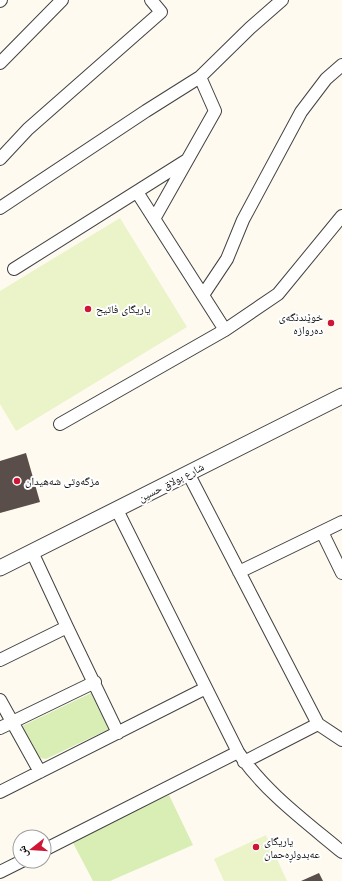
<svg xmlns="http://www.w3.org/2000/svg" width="342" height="881" font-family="'Playfair Display','Noto Naskh Arabic',serif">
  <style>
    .green { fill: #d9eeb5 }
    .pitch { fill: #eaf4c8 }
    .building { fill: #594e4a }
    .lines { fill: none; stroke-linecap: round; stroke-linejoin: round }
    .minor-casing { stroke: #424242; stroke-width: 14 }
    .tertiary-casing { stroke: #424242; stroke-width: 17 }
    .minor { stroke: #fff; stroke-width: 12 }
    .tertiary { stroke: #fff; stroke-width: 15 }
    .poi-dot { fill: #ce1735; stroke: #fff; stroke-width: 1.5 }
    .labels { text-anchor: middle; stroke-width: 4; stroke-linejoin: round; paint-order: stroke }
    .poi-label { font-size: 11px; fill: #0f0f0f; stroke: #fff; text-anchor: start }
    .street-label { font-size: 11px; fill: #0f0f0f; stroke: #fff }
  </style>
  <rect width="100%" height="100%" fill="#fffaf0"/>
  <path class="green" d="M91 693 109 729 46 759 36 757 20 727Z
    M169 795 193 845 110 881H93L72 841Z"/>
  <path class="pitch" d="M120 218 187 327 16 431 0 404V291Z
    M266 835 287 881H224L214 859Z"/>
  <path class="building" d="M26 453 40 502 0 513V461Z
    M319 873 323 881H301Z"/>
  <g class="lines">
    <defs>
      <path id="minor" d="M0 1 1 0
        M0 63 62 0
        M0 159 28 129 161 12 151 0
        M137 192 225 330
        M0 208 146 111 200 77 250 28 282 0
        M154 219 215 111 200 77
        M14 269 187 160
        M203 295 227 259 243 220 301 112 326 79 342 65
        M60 424 225 330 278 294 342 216
        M188 473 318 724 342 740
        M117 510 238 752C265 792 305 821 342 852
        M322 532 342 573
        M32 552 67 627 118 733
        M239 572 342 522
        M0 660 67 627
        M0 700 40 772
        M0 728 95 682
        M244 762 318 724
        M0 792 206 688
        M44 850 238 752
        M0 872 22 861"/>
      <path id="tertiary" d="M0 568 342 396"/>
    </defs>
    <use href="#minor" class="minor-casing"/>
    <use href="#tertiary" class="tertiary-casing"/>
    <use href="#minor" class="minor"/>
    <use href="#tertiary" class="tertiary"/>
  </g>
  <g class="poi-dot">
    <circle cx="88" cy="309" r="4"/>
    <circle cx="331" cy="323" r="4"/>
    <circle cx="17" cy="481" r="4"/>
    <circle cx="256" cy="847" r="4"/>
  </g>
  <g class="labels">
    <g class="poi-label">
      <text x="96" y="313">یاریگای فاتیح</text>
      <text x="323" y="321" text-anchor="end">خوێندنگەی<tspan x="323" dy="13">دەروازە</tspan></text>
      <text x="25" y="485">مزگەوتی شەهیدان</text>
      <text x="264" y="845">یاریگای<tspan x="264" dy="13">عەبدولڕەحمان</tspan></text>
    </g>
    <g class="street-label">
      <text transform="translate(171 482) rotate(-27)" y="4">شارع بولاق حسين</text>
    </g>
  </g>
  <g transform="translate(32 849) rotate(253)"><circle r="19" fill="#ffffff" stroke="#9f9f9f"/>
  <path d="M0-3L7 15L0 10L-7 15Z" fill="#ce1735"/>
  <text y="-6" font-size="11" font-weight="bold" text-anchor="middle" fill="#0f0f0f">ش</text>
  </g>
</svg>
